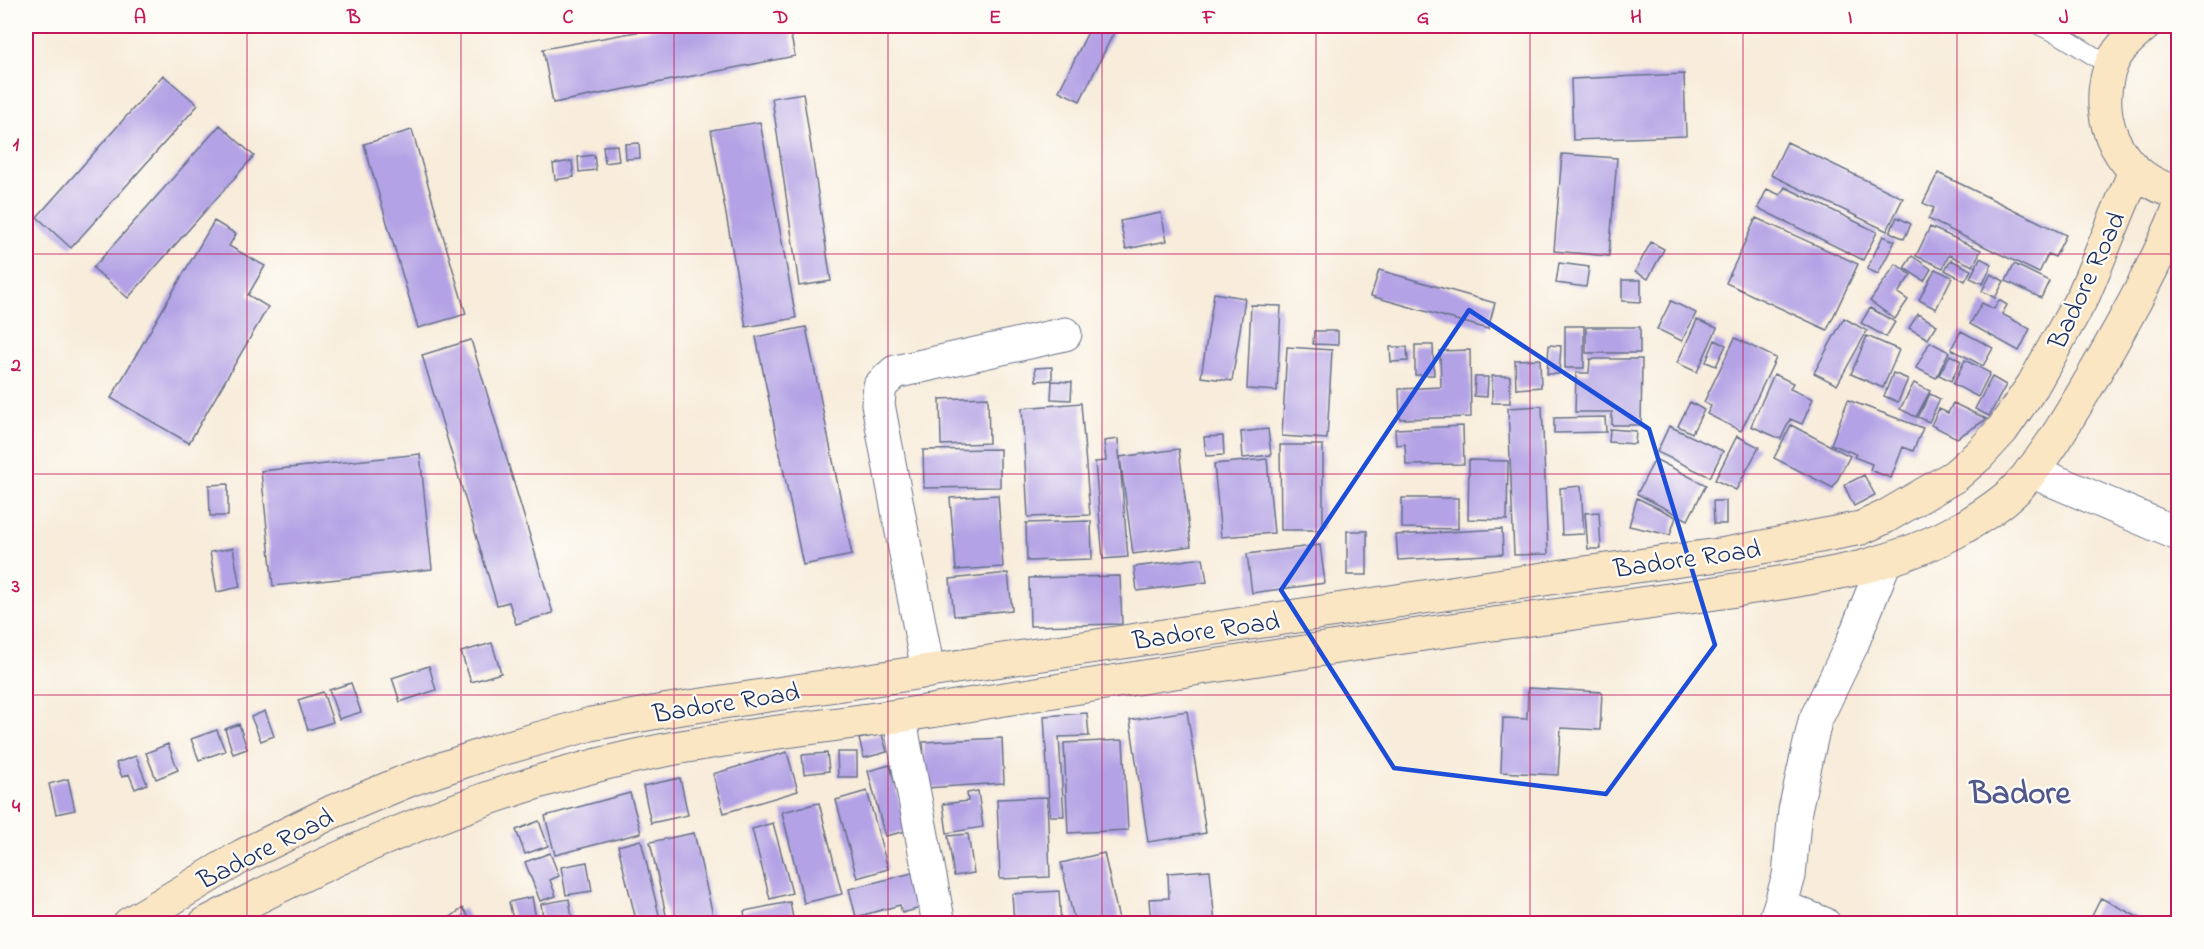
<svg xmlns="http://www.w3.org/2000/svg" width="2204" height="949" font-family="'Indie Flower',sans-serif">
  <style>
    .building { fill: #b3a2e5 }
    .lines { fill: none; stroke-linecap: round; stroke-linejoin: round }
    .service-casing { stroke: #687189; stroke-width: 20 }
    .minor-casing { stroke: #687189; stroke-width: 35 }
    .secondary-casing { stroke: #687189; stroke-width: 35 }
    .service { stroke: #fff; stroke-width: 18 }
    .minor { stroke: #fff; stroke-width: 33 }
    .secondary { stroke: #fbe6c4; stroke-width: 33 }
    .marked { fill: none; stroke: #1d4ed8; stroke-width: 4.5; stroke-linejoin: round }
    .grid { fill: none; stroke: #c2185b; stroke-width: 1.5; stroke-opacity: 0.55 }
    .labels { text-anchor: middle; stroke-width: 4.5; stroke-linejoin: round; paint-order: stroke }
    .street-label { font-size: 27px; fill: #1b2f5e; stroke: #fdfcf7 }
    .district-label { font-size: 33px; font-weight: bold; fill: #50578d; stroke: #fdfcf7 }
    .neatline { fill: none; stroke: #c2185b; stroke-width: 2 }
    .grid-label { font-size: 20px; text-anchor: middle; font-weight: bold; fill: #c2185b }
  </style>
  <rect width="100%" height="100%" fill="#fdfcf7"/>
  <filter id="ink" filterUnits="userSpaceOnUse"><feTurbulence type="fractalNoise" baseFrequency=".0167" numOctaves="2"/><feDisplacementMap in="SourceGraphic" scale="12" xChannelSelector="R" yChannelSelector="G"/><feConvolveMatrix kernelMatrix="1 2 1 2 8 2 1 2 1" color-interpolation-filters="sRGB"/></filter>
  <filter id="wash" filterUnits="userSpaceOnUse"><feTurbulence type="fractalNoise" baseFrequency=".008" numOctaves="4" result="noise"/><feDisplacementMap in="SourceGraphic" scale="24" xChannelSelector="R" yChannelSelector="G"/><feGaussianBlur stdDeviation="1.35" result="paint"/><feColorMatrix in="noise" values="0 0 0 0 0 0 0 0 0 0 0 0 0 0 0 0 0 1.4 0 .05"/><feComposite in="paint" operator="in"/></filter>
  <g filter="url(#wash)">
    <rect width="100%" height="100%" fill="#f8ecda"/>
    <g id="blocks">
      <path class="building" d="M669 26H789L795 56 553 103 543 49Z
        M1091 26H1117L1080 101 1059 91Z
        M1684 74 1686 136 1573 140 1571 79Z
        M163 75 198 105 71 248 37 217Z
        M803 93 831 281 799 286 772 98Z
        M760 122 796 318 746 327 711 130Z
        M220 125 254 156 128 298 93 268Z
        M412 130 466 314 418 328 364 144Z
        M1787 142 1903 198 1887 231 1771 175Z
        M639 143 640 158 626 159 625 144Z
        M617 145 619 161 605 163 603 146Z
        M1562 154 1617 158 1609 256 1554 251Z
        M594 155 596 170 579 172 578 157Z
        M572 161 574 177 555 180 553 164Z
        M1938 173 2066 235 2055 257 2048 254 2039 273 1928 219 1934 208 1923 203Z
        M1785 187 1877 232 1863 260 1758 208 1767 189 1780 195Z
        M1161 213 1167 241 1126 249 1120 221Z
        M1897 217 1911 224 1904 239 1890 232Z
        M1756 218 1858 264 1827 330 1726 283Z
        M214 221 236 234 229 246 265 266 248 295 268 307 189 443 111 398Z
        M1930 227 1981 250 1973 266 1949 255 1943 268 1916 256Z
        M1883 236 1895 241 1878 274 1867 269Z
        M1651 242 1664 249 1648 279 1635 272Z
        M1912 256 1931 269 1924 281 1904 268Z
        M1980 258 1992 264 1983 284 1970 278Z
        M1951 260 1971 270 1965 281 1945 270Z
        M1559 263 1589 267 1586 287 1556 283Z
        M1896 264 1911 275 1898 293 1908 300 1895 319 1870 301Z
        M2014 264 2049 281 2041 298 2006 281Z
        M1935 269 1952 277 1936 309 1919 300Z
        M1379 270 1495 303 1488 329 1371 296Z
        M1991 274 2004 281 1995 298 1982 291Z
        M1622 280H1641V302L1622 301Z
        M1214 293 1245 298 1232 381 1201 377Z
        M1999 300 2007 305 2002 314 2030 329 2019 351 1970 324 1982 303 1994 309Z
        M1671 301 1696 313 1682 341 1657 329Z
        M1251 305 1281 306 1277 391 1247 389Z
        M1870 308 1895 322 1886 337 1861 323Z
        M1918 314 1937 325 1928 339 1909 328Z
        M1844 318 1867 331 1837 385 1814 373Z
        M1697 320 1717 328 1697 372 1677 363Z
        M1565 326H1584V368H1565Z
        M806 327 852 555 803 565 756 337Z
        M1586 327H1640V353H1586Z
        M1314 331H1338V345L1313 344Z
        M1961 331 1993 348 1983 366 1951 349Z
        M1867 336 1899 350 1883 388 1851 374Z
        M1735 338 1776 358 1741 431 1707 414 1711 406 1704 402Z
        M471 340 553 613 516 624 509 602 497 605 422 355Z
        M1715 340 1726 345 1716 366 1706 362Z
        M1930 342 1949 352 1936 378 1916 368Z
        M1415 345H1433L1434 375H1415Z
        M1549 345 1561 346 1559 374H1547Z
        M1287 347 1332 350 1327 439 1282 436Z
        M1390 347H1407L1408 361 1391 362Z
        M1470 350 1471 417 1400 419 1399 389 1441 387 1440 351Z
        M1950 355 1961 361 1951 381 1939 375Z
        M1540 359 1541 387 1516 389 1515 360Z
        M1590 359H1642L1641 425H1612V412H1575L1576 373H1589Z
        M1965 360 1990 373 1978 397 1953 384Z
        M1052 367V380L1036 381 1035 368Z
        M1893 373 1908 379 1898 402 1884 396Z
        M1774 374 1793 383 1790 389 1813 399 1802 424 1790 419 1781 439 1751 426Z
        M1492 376H1510V403H1492Z
        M1475 377H1488L1487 397 1474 396Z
        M1992 377 2006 385 1989 416 1975 409Z
        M1052 381 1072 382 1071 400 1051 399Z
        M1914 383 1930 391 1916 417 1900 409Z
        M1930 394 1940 399 1929 422 1918 417Z
        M988 397 989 443 941 445 940 399Z
        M1848 400 1923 428 1913 451 1903 447 1891 478 1870 470 1872 464 1854 457 1856 454 1831 444Z
        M1690 402 1704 410 1692 433 1678 426Z
        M1081 403 1090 515 1028 517 1022 408Z
        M1953 403 1987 419 1957 438 1931 425 1939 409 1948 413Z
        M1542 406 1548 554 1514 555 1508 408Z
        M1605 417 1606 432 1554 433V418Z
        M1791 425 1850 456 1833 488 1774 458Z
        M1463 426 1464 464 1406 465 1405 444 1396 445 1395 429Z
        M1669 426 1723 451 1710 477 1657 452Z
        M1268 429 1271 455 1243 458 1241 432Z
        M1610 429 1636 431 1635 444 1609 442Z
        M1223 436 1224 455 1206 456 1204 437Z
        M1737 436 1759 447 1736 490 1715 480Z
        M1118 439 1128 557 1103 559 1095 462 1106 461 1104 441Z
        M1280 445H1323V530H1281Z
        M1000 449V487L924 488 923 450Z
        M1179 449 1191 546 1133 554 1120 457Z
        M420 454 432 569 273 586 261 471Z
        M1267 459 1274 533 1221 537 1214 464Z
        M1655 459 1706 485 1688 520 1637 494Z
        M1469 460 1508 461 1507 520 1468 519Z
        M1864 475 1875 495 1854 506 1844 485Z
        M228 484V516H210L209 485Z
        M1581 486 1584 534 1562 535 1560 488Z
        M998 495 1003 567 956 570 950 498Z
        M1402 498H1458V529L1402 528Z
        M1637 498 1676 517 1670 535 1629 526Z
        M1713 501H1726V524H1714Z
        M1599 512 1601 549H1588L1585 513Z
        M1091 521 1092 559 1027 561 1026 523Z
        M1502 529 1503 554 1398 560 1396 535Z
        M1347 531H1367V575H1347Z
        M1320 545 1325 583 1252 593 1247 554Z
        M233 548 240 587 217 592 210 552Z
        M1203 558 1207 582 1137 591 1134 567Z
        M1008 573 1012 610 954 616 950 579Z
        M1120 576 1122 624 1030 626 1029 578Z
        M492 643 501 673 471 682 461 652Z
        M429 666 436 690 400 702 392 678Z
        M351 683 361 712 339 719 329 690Z
        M1528 688 1602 692 1600 730 1561 728 1558 775 1501 772 1503 718 1527 719Z
        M323 692 333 722 308 730 298 700Z
        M265 711 274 736 261 741 251 717Z
        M1187 711 1206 833 1148 842 1130 720Z
        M1087 713 1089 736 1059 737 1064 816H1050L1044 716Z
        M239 724 247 749 233 754 225 729Z
        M217 730 225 751 199 760 191 739Z
        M882 734 887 752 864 758 859 739Z
        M1002 738 1004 783 926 788 923 742Z
        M1123 740 1128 830 1068 833 1064 743Z
        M168 744 178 770 156 779 146 753Z
        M787 752 798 791 724 813 713 774Z
        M837 752H857V777H838Z
        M827 753 829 771 804 774 802 755Z
        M136 756 147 784 135 789 129 774 122 777 116 763Z
        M890 765 907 831 885 836 868 771Z
        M680 778 688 815 651 823 643 786Z
        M68 779 75 810 56 814 49 784Z
        M867 791 888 869 857 878 836 800Z
        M978 791 983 827 947 833 943 804 968 801 967 793Z
        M630 793 641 833 555 855 545 816Z
        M1047 797 1050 877 1000 879 997 799Z
        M819 803 842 894 804 903 782 812Z
        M539 821 548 846 525 854 516 830Z
        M773 823 792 893 770 899 752 829Z
        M694 833 715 924H668L650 842Z
        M968 834 974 873 954 876 948 836Z
        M641 840 660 919 637 924 618 846Z
        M550 853 559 876 550 880 556 896 540 901 525 862Z
        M1104 853 1120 924H1075L1061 863Z
        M587 862 592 891 566 895 561 867Z
        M1210 870 1215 924H1151L1149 899 1169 898 1168 873Z
        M920 871 928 906 902 913 900 905 856 917 849 889Z
        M1059 891 1061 924H1014L1012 894Z
        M532 897 537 924H514L509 902Z
        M2101 898 2151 924H2088Z
        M569 899 573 924H544L541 904Z
        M790 902 794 924H746L744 911Z
        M463 908 473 924H441Z
        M299 917 303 924H287Z"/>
    </g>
  </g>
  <g filter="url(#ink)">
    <use href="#blocks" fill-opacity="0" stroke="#687189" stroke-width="1.5"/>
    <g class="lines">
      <defs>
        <path id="service" d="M2040 26 2060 35 2110 66"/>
        <path id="minor" d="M2031 471 2178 534
          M928 671 878 404 880 386 895 372 1065 334
          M899 716 939 924
          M1780 906 1789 876 1795 810 1815 721 1852 644 1885 561
          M1774 924 1780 906 1824 924"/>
        <path id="secondary" d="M2144 26C2131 37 2116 50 2110 68 2092 121 2122 181 2178 192
          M129 924 244 855 332 812 409 780 494 751 591 724 669 710 1577 574 1726 554 1861 528 1885 517 1955 476 1979 455 2002 430 2033 385 2084 294 2135 171
          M205 924C349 848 509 779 670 749 760 732 852 724 943 709 1122 680 1300 652 1479 626 1567 614 1654 603 1742 589 1823 576 1891 568 1964 527 1982 516 2003 503 2017 488 2047 456 2070 415 2092 378 2123 324 2154 269 2178 211"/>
      </defs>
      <use href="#service" class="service-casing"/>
      <use href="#minor" class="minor-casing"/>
      <use href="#secondary" class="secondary-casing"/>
      <use href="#service" class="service"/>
      <use href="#minor" class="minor"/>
      <use href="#secondary" class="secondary"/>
    </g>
  </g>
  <path class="marked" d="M1469 310 1649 429 1715 645 1606 794 1394 768 1281 590Z"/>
  <path class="grid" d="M247 26V924M461 26V924M674 26V924M888 26V924M1102 26V924M1316 26V924M1530 26V924M1743 26V924M1957 26V924M26 254H2178M26 474H2178M26 695H2178"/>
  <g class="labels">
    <g class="street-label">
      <text transform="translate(2086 280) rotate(-65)" y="9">Badore Road</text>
      <text transform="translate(1687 558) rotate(-8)" y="9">Badore Road</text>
      <text transform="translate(1206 630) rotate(-8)" y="9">Badore Road</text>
      <text transform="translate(726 702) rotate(-9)" y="9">Badore Road</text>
      <text transform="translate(265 848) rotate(-27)" y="9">Badore Road</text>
    </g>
    <g class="district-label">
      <text x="2020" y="803">Badore</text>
    </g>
  </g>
  <rect width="2204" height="949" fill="none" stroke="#fdfcf7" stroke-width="66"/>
  <rect x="33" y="33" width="2138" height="883" class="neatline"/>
  <g class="grid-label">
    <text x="140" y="23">A</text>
    <text x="354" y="23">B</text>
    <text x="568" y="23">C</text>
    <text x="781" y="23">D</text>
    <text x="995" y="23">E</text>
    <text x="1209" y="23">F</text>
    <text x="1423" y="23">G</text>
    <text x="1636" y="23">H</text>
    <text x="1850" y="23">I</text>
    <text x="2064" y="23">J</text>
    <text x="16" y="150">1</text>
    <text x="16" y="371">2</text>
    <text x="16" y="592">3</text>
    <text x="16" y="812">4</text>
  </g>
</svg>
